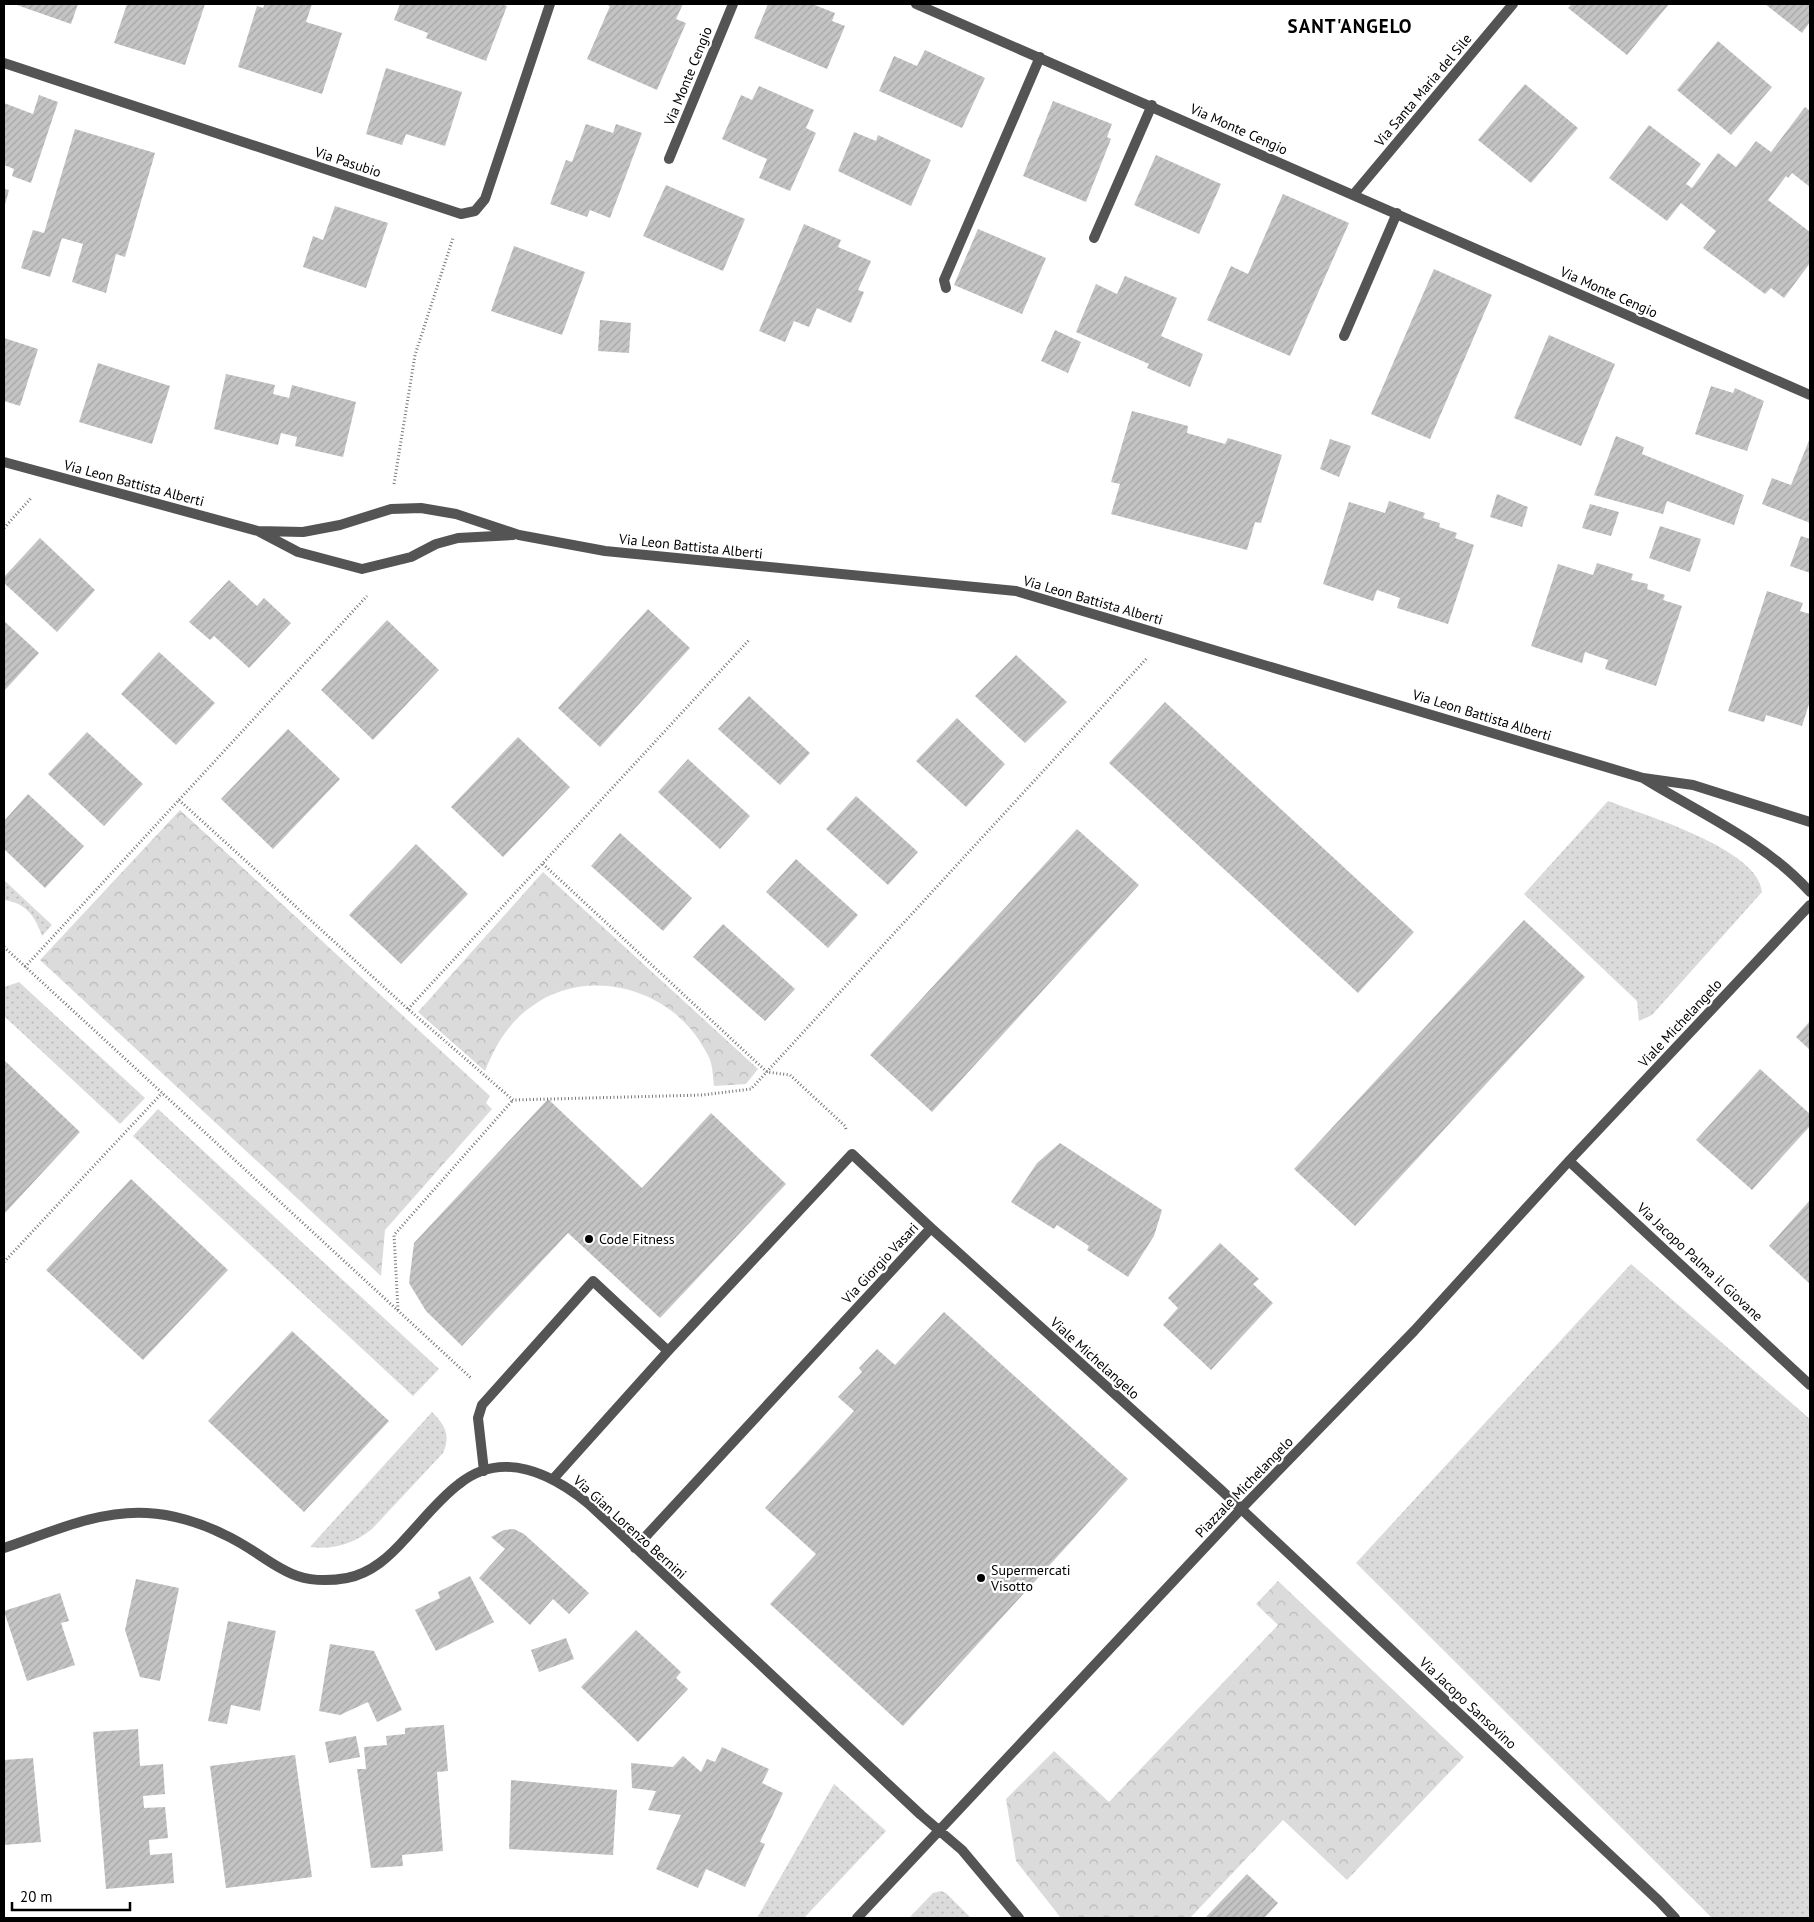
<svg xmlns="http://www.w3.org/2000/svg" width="1814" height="1922" font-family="'PT Sans',sans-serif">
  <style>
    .grass { fill: url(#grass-dots) }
    .forest { fill: url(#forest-crowns) }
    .building { fill: url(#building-hatch) }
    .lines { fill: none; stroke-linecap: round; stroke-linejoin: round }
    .path { stroke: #767676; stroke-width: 3; stroke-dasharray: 1 2.5; stroke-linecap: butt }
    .street { stroke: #545454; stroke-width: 10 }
    .poi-dot { fill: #000; stroke: #fff; stroke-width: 2 }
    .labels { text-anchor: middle; stroke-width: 4.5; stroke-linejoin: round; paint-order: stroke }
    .street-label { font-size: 14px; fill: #000; stroke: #fff }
    .poi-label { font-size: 14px; fill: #000; stroke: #fff; text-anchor: start }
    .district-label { font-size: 19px; font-weight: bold; letter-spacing: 1px; fill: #000; stroke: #fff }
  </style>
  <defs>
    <pattern id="grass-dots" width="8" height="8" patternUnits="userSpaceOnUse" patternTransform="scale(1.25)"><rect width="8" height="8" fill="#dbdbdb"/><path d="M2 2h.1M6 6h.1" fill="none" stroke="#bababa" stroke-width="1.8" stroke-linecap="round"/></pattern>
    <pattern id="forest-crowns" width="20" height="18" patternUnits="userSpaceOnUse" patternTransform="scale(1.25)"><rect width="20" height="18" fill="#dbdbdb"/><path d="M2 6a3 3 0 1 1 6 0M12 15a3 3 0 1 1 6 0" fill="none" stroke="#bababa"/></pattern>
    <pattern id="building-hatch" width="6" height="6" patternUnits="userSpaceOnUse" patternTransform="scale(1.25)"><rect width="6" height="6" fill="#c4c4c4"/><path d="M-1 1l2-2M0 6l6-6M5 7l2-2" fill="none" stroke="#a7a7a7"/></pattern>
  </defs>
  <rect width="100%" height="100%" fill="#fff"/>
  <path class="grass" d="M1608 801C1644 815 1759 849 1762 892L1652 1015 1639 1021 1637 1001 1524 894Z
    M4 880 52 925 42 936C35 916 26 903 4 900Z
    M19 982 145 1098 120 1124 4 1016V987Z
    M158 1109 439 1369 413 1396 133 1136Z
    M1631 1264 1810 1419V1918H1712L1356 1563Z
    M432 1412C445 1425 451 1435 443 1453L372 1529C353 1544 334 1550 310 1547Z
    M834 1784 886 1831 804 1918H757Z
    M941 1891 946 1893 971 1918H909L933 1893Z"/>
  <path class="forest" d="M180 810 490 1096 486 1103 492 1109 385 1230 381 1276 40 960Z
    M543 872 758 1069 746 1084 714 1086C713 1079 713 1071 711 1063 709 1055 703 1047 699 1040 663 986 584 967 531 1007 508 1023 495 1046 485 1071L418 1012Z
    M1278 1581 1464 1757 1347 1880 1283 1820 1190 1918H1061L1016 1861 1006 1799 1054 1751 1109 1802 1278 1625 1256 1604Z"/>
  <path class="building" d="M14 4H78L71 24Z
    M127 4H205L185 65 114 43Z
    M265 4H312L306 22 342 33 322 94 238 67 257 6 263 8Z
    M400 4H501L507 6 486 61 426 38 428 33 394 20Z
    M605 4H683L676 19 686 23 657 90 587 59 610 6Z
    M768 4H812L835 13 832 21 845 26 827 69 754 38Z
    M1572 4H1669L1627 55 1568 8Z
    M1765 4H1810V22L1802 33Z
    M1718 41 1772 87 1731 135 1677 90Z
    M925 50 985 78 962 128 879 91 894 56 917 66Z
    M386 68 462 92 445 146 406 134 402 145 366 134Z
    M1525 84 1578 128 1531 183 1478 140Z
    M759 86 814 110 806 128 816 133 790 191 759 178 767 159 722 139 741 95 752 100Z
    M39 95 58 102 31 183 12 176 14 169 4 165V103L33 114Z
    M1053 101 1112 124 1107 137 1111 139 1086 202 1023 176Z
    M1805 107 1810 111V187L1792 173 1788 178 1786 176 1768 200 1810 232V263L1784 298 1771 288 1765 294 1703 248 1716 231 1681 203 1667 221 1609 178 1649 125 1701 164 1686 184 1692 188 1718 153 1736 167 1756 141 1771 152Z
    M586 124 613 133 616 124 642 133 610 218 590 210 587 217 550 204 566 160 572 162Z
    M75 129 155 153 125 257 116 254 106 293 72 282 83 244 62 238 50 277 21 268 33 230 44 233Z
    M854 132 876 141 878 135 931 160 911 206 838 171Z
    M1156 155 1221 184 1199 234 1134 205Z
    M666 185 745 219 723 271 643 236Z
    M4 189 9 190 4 208Z
    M1283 194 1349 223 1290 356 1207 320 1231 266 1248 274Z
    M335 206 388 223 366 288 303 267 313 236 323 240Z
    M804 224 841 240 838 247 871 261 858 290 864 292 851 323 817 308 809 327 794 321 785 342 759 331Z
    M978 229 1046 258 1022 314 954 285Z
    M514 246 585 272 562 335 491 311Z
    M1434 269 1492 295 1430 439 1371 414Z
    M1125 276 1177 298 1161 336 1203 354 1190 387 1147 368 1149 364 1076 332 1096 284 1117 294Z
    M600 320 631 323 629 353 598 351Z
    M1055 330 1081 342 1068 373 1041 361Z
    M1549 335 1615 364 1581 446 1514 418Z
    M4 338 38 349 20 406 4 401Z
    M98 363 170 386 152 444 79 422Z
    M226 374 275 385 273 394 289 398 292 385 356 402 343 457 295 446 297 437 281 433 278 445 214 429Z
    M1711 386 1733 393 1735 388 1764 401 1747 451 1695 434Z
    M1132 411 1188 426 1187 433 1225 444 1228 438 1282 455 1261 523 1255 522 1247 550 1111 514 1120 484 1111 482Z
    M1616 436 1644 447 1642 454 1744 495 1734 525 1667 501 1663 514 1594 495Z
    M1810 438V523L1762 504 1772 478 1791 485Z
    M1330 439 1351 446 1339 477 1320 469Z
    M1497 494 1528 507 1522 527 1490 517Z
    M1389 501 1425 513 1423 518 1440 523 1439 527 1457 533 1455 538 1474 545 1448 624 1397 608 1400 598 1377 590 1373 601 1323 584 1349 502 1385 513Z
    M1590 504 1619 512 1611 536 1582 528Z
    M1660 526 1701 539 1690 572 1649 558Z
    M1801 536 1810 539V573L1790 566Z
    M40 538 95 590 57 632 4 583V577Z
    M1597 563 1633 574 1631 580 1648 584 1647 589 1665 595 1663 600 1682 606 1656 686 1605 669 1608 660 1585 652 1582 663 1531 646 1558 564 1593 575Z
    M229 580 257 606 264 598 291 623 249 668 214 636 210 640 189 622Z
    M1767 591 1803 603 1800 611 1810 614V701L1802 726 1766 715 1764 722 1728 711Z
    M648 609 690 648 600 747 558 708Z
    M387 620 439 670 373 740 321 690Z
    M4 621 39 653 4 691Z
    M159 652 215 703 176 745 121 694Z
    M1016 655 1067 702 1025 743 975 696Z
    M749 696 810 753 780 785 718 729Z
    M1165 702 1414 932 1358 993 1109 763Z
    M957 718 1005 764 966 807 916 761Z
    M288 729 340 779 273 849 221 799Z
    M87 732 143 784 104 826 48 774Z
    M518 737 570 787 503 857 451 807Z
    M688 759 750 816 720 849 658 792Z
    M28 794 84 846 45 888 4 849V821Z
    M856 796 918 852 888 885 826 829Z
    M1077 829 1139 885 932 1112 870 1055Z
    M620 833 692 898 663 931 591 866Z
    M416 844 468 894 401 964 349 915Z
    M796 859 858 915 828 948 766 892Z
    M1524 920 1585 977 1355 1226 1294 1169Z
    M723 924 795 989 765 1021 693 957Z
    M1810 1021V1050L1796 1037Z
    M4 1060 80 1132 4 1214Z
    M1760 1069 1810 1114V1126L1752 1190 1696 1140Z
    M548 1099 642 1188 711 1113 786 1184 660 1318 568 1233 462 1346 426 1311 409 1283 414 1243Z
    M1060 1143 1162 1210 1154 1236 1128 1277 1087 1250 1089 1246 1057 1225 1054 1229 1011 1202 1037 1163Z
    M131 1179 228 1270 143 1360 46 1270Z
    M1810 1200V1284L1769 1246Z
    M1220 1243 1259 1279 1253 1284 1273 1303 1211 1370 1163 1325 1178 1308 1168 1298Z
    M944 1312 1128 1479 903 1726 770 1604 816 1554 765 1508 854 1411 838 1397 862 1372 859 1368 877 1349 895 1365Z
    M292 1331 389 1421 304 1512 208 1421Z
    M514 1529 524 1534 589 1593 569 1614 553 1599 530 1625 479 1578 505 1549 491 1537 504 1530Z
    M470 1576 494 1622 436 1651 415 1610 440 1598 438 1592Z
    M136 1579 179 1588 160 1681 140 1677 125 1630Z
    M60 1593 69 1621 61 1623 75 1665 27 1681 4 1611Z
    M228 1621 276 1631 260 1711 231 1705 227 1724 208 1721Z
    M636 1630 681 1672 676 1678 688 1689 638 1742 581 1687Z
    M566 1638 574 1659 539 1672 531 1650Z
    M330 1644 374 1651 402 1710 377 1722 368 1702 340 1715 319 1711Z
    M444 1725 448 1771 437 1772 443 1851 402 1855 403 1866 371 1868 357 1769H366L364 1747 387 1745 386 1736 405 1734V1728Z
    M138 1729 140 1766 163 1764 165 1794 143 1796 144 1808 165 1807 168 1838 149 1840 150 1855 172 1853 174 1883 106 1889 93 1732Z
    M356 1736 360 1757 329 1763 325 1742Z
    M722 1747 769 1769 762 1783 783 1793 760 1842 765 1844 745 1887 706 1869 698 1888 656 1869 681 1815 648 1810 656 1791 632 1788 631 1763 673 1767 683 1756 701 1772 707 1759 715 1762Z
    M295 1755 312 1877 226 1888 210 1766Z
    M33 1758 41 1842 4 1845V1760Z
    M511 1780 617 1790 613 1855 509 1849Z
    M1247 1874 1278 1903 1264 1918H1205Z"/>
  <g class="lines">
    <path class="path" d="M394 484 415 355 453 238
      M4 528 32 497
      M179 800 408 1009 513 1100 702 1095 751 1089 1148 657
      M543 864 767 1072 790 1075 845 1126 846 1129
      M4 947 472 1379
      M25 967 367 596
      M408 1009 749 640
      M4 1262 162 1093
      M398 1310 394 1235 513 1100"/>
    <path class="street" d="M916 4 1810 395
      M4 63 461 214 475 211 485 199 550 4
      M669 159 733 4
      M1354 194 1513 4
      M1094 238 1152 105
      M946 288 944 280 1040 57
      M1344 336 1397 213
      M4 462 258 531 298 552 362 569 411 557 436 544 458 538 513 535
      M258 531 303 532 340 525 391 509 421 508 456 514 519 535 605 551 1016 591 1643 778
      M1810 822 1693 785 1643 778C1701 814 1764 841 1810 892
      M1569 1161 1810 1385
      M484 1471 478 1418 482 1405 593 1281 668 1351
      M554 1478 668 1351 852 1154 931 1228 1220 1489 1659 1901 1675 1918
      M4 1548C49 1533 98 1510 147 1513 172 1514 201 1523 223 1534 272 1556 286 1589 347 1578 372 1573 390 1556 406 1538 423 1520 439 1499 459 1484 502 1449 552 1474 589 1504L921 1815 962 1850 1019 1918
      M635 1548 931 1228
      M857 1918 1241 1509 1414 1331 1569 1161 1810 905"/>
  </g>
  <g class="poi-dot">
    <circle cx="589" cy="1239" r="5"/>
    <circle cx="981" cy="1578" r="5"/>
  </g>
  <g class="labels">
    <g class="street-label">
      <text transform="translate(688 76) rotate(-68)" y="5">Via Monte Cengio</text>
      <text transform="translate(1423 90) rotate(-50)" y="5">Via Santa Maria del Sile</text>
      <text transform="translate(1239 129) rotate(24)" y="5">Via Monte Cengio</text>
      <text transform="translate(348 162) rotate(18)" y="5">Via Pasubio</text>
      <text transform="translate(1609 292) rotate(24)" y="5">Via Monte Cengio</text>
      <text transform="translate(134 483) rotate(15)" y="5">Via Leon Battista Alberti</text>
      <text transform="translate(691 546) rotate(6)" y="5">Via Leon Battista Alberti</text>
      <text transform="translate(1093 600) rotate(16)" y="5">Via Leon Battista Alberti</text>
      <text transform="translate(1482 715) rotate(17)" y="5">Via Leon Battista Alberti</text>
      <text transform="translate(1680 1023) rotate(-47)" y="5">Viale Michelangelo</text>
      <text transform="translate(1700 1262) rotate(43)" y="5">Via Jacopo Palma il Giovane</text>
      <text transform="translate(880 1263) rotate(-47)" y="5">Via Giorgio Vasari</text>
      <text transform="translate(1095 1358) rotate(42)" y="5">Viale Michelangelo</text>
      <text transform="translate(1244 1487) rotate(-46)" y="5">Piazzale Michelangelo</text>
      <text transform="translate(630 1527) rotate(42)" y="5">Via Gian Lorenzo Bernini</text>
      <text transform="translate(1468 1703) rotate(43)" y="5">Via Jacopo Sansovino</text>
    </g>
    <g class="poi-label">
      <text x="599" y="1244">Code Fitness</text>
      <text x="991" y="1575">Supermercati<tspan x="991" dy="16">Visotto</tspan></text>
    </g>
    <g class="district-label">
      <text x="1350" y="33">SANT'ANGELO</text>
    </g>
  </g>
  <rect width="1814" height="1922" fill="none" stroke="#000000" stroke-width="10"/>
  <path d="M12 1902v8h118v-8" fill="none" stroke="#000000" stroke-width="2.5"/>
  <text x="20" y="1902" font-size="15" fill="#000000" stroke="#ffffff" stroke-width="4" paint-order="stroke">20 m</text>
</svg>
